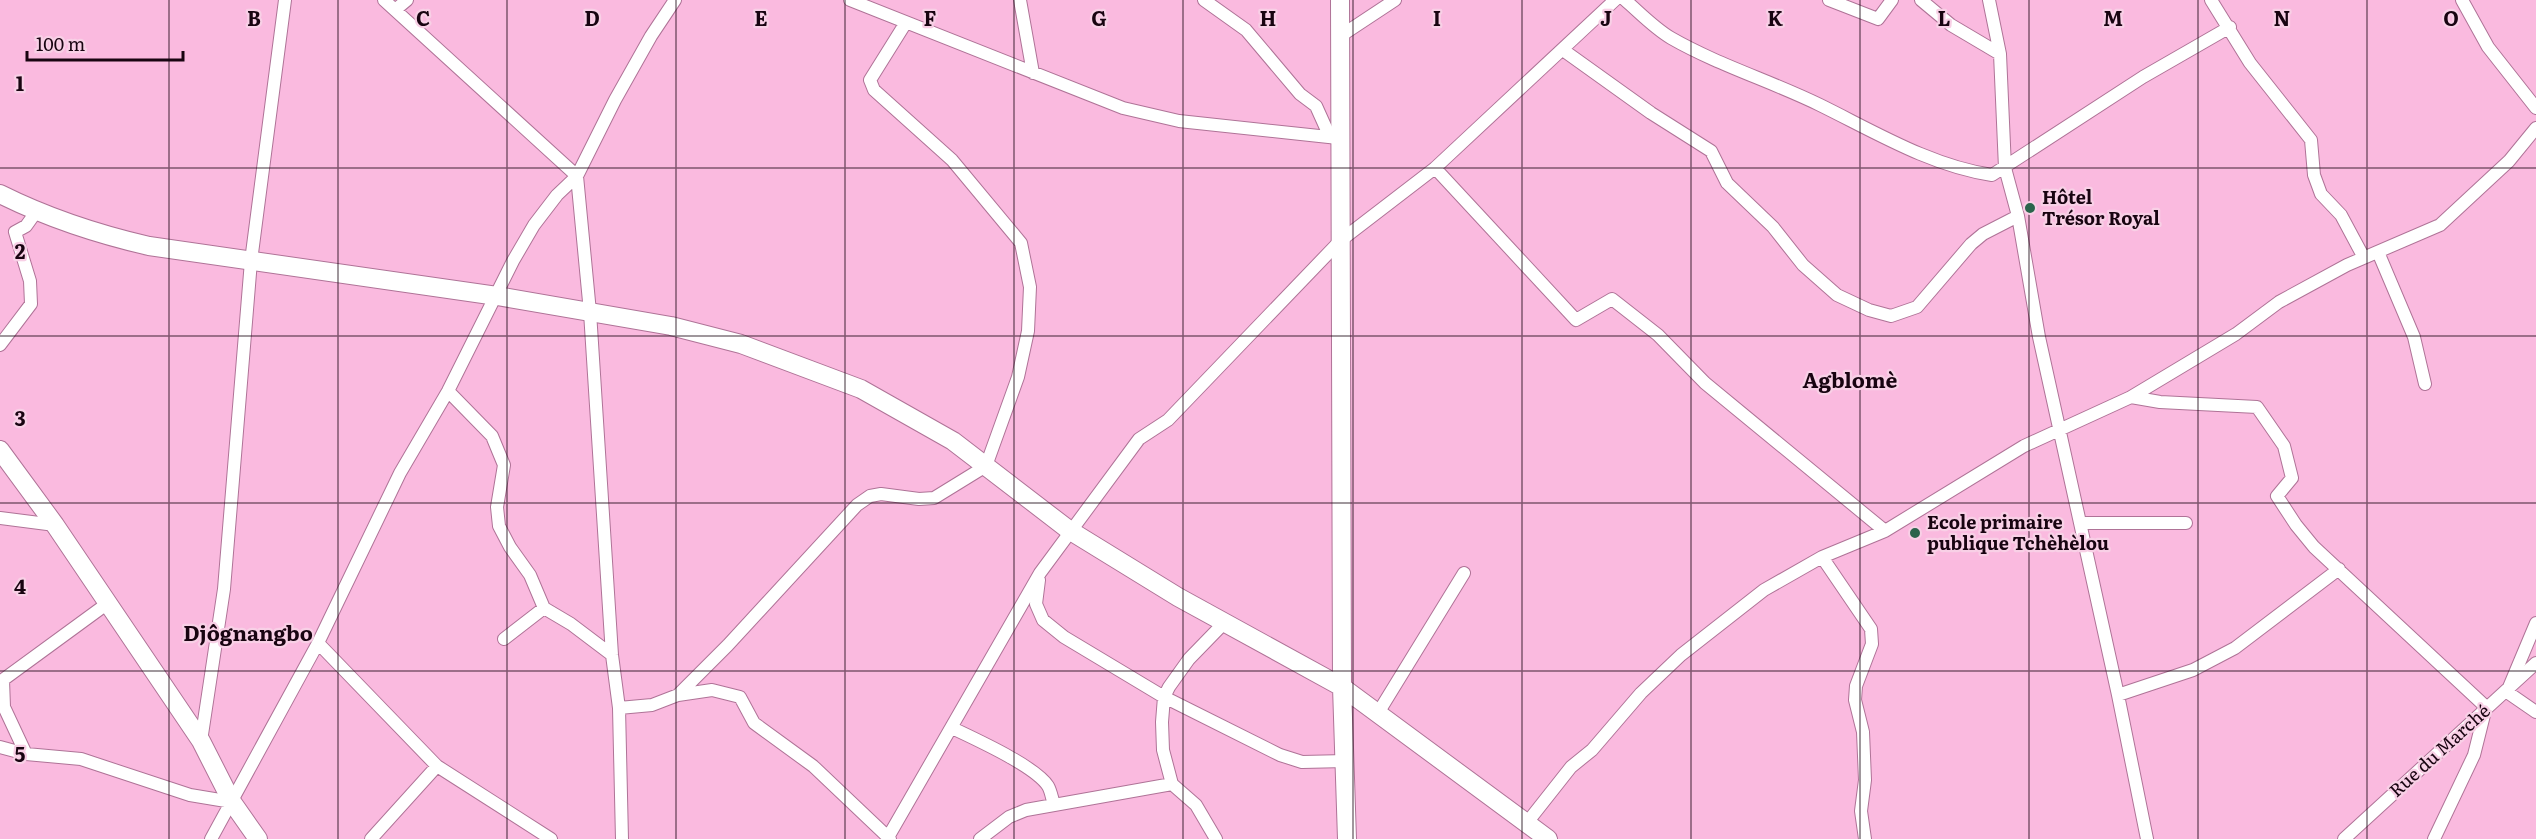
<svg xmlns="http://www.w3.org/2000/svg" width="2536" height="839" font-family="Literata,serif">
  <style>
    .lines { fill: none; stroke-linecap: round; stroke-linejoin: round }
    .street-casing { stroke: #af7397; stroke-width: 14 }
    .secondary-casing { stroke: #af7397; stroke-width: 20 }
    .street { stroke: #fff; stroke-width: 12 }
    .secondary { stroke: #fff; stroke-width: 18 }
    .grid { fill: none; stroke: #180411; stroke-width: 1.5; stroke-opacity: 0.55 }
    .poi-dot { fill: #2b644c; stroke: #f8d0e6; stroke-width: 2 }
    .labels { text-anchor: middle; stroke-width: 4.5; stroke-linejoin: round; paint-order: stroke }
    .poi-label { font-size: 18px; font-weight: bold; fill: #180411; stroke: #f8d0e6; text-anchor: start }
    .street-label { font-size: 18px; fill: #180411; stroke: #f8d0e6 }
    .quarter-label { font-size: 21px; font-weight: bold; fill: #180411; stroke: #f8d0e6 }
    .grid-label { font-size: 20px; text-anchor: middle; font-weight: bold; fill: #180411; stroke: #f8d0e6; stroke-width: 4.5; stroke-linejoin: round; paint-order: stroke }
  </style>
  <rect width="100%" height="100%" fill="#fabadf"/>
  <g class="lines">
    <defs>
      <path id="street" d="M384 0 577 176 590 312 612 655 619 708 622 839
        M850 0 1123 108 1179 121 1338 138
        M1020 0 1033 73
        M1204 0 1246 30 1300 94 1316 106 1330 137
        M1625 0C1639 12 1654 28 1671 38 1718 65 1771 81 1820 105 1875 132 1931 166 1992 175L2143 77 2230 27
        M1829 0 1878 19 1892 0
        M1921 0 1951 25 2000 54
        M1989 0 2000 54 2005 168 2018 216 2039 337 2118 695 2147 839
        M2211 0 2250 63 2311 140 2314 175 2321 194 2341 215 2363 256
        M2462 0 2488 47 2536 108
        M395 10 407 0
        M1339 37 1395 0
        M1563 50 1651 113 1711 151 1727 183 1773 227 1803 265 1837 295 1869 310 1891 316 1917 307 1971 244 1983 234 2018 216
        M1435 168 1576 320 1612 299 1658 335 1705 383 1885 531
        M2378 252 2414 337 2425 384
        M0 345 31 304 30 281 15 232 26 226 36 212
        M448 391 492 436 499 453 504 465 497 507 499 526 510 547 530 575 544 608 571 624 612 655
        M2131 397 2160 402 2257 407 2284 446 2292 478 2277 496 2296 525 2314 547 2486 707 2474 755 2434 839
        M0 518 55 525
        M2080 523H2186
        M1822 557 1871 629 1872 644 1856 686 1855 700 1863 732 1865 780 1861 811 1865 839
        M1039 580 1036 604 1043 620 1064 637 1164 697 1280 755 1302 762 1346 761
        M2536 623 2507 692 2536 712
        M504 639 544 608
        M318 643 437 766 551 839
        M3 680 4 707 26 754
        M0 682 108 603
        M678 695 728 645 857 505 870 496 881 494 919 499 934 498 986 466 1018 377 1028 331 1030 287 1021 243 952 160 874 90 870 80 905 24
        M2118 695 2193 670 2235 648 2339 569
        M619 708 652 705 678 695 712 690 740 697 754 723 813 766 890 839
        M1378 713 1464 573
        M952 728C975 739 1035 766 1048 786 1051 791 1052 799 1054 804
        M201 741 224 589 251 261 285 0
        M0 747 26 754 81 759 190 795 232 802
        M1526 824 1571 767 1592 750 1641 693 1681 655 1764 590 1822 557 1885 531 2024 446 2131 397 2236 334 2279 302 2347 265 2440 225 2509 161 2536 128
        M211 839 318 643 400 473 448 391 513 261 534 225 557 195 577 176 615 100 651 36 675 0
        M371 839 437 766
        M887 839 1040 573 1139 439 1168 420 1340 241 1435 168 1615 0
        M980 839 1009 817 1026 810 1172 784
        M1216 839 1196 805 1172 784 1163 750 1162 722 1164 697 1169 687 1189 659 1223 624
        M2344 839 2536 663"/>
      <path id="secondary" d="M1340 0 1342 687 1347 839
        M0 194C48 218 97 234 149 246L497 296 671 326 741 344 861 389 953 441 1069 530 1178 597 1342 687 1548 839
        M0 450 55 525 201 741 232 802 258 839"/>
    </defs>
    <use href="#street" class="street-casing"/>
    <use href="#secondary" class="secondary-casing"/>
    <use href="#street" class="street"/>
    <use href="#secondary" class="secondary"/>
  </g>
  <path class="grid" d="M169 0V839M338 0V839M507 0V839M676 0V839M845 0V839M1014 0V839M1183 0V839M1353 0V839M1522 0V839M1691 0V839M1860 0V839M2029 0V839M2198 0V839M2367 0V839M0 168H2536M0 336H2536M0 503H2536M0 671H2536"/>
  <g class="poi-dot">
    <circle cx="2030" cy="208" r="6"/>
    <circle cx="1915" cy="533" r="6"/>
  </g>
  <g class="labels">
    <g class="poi-label">
      <text x="2042" y="204">Hôtel<tspan x="2042" dy="21">Trésor Royal</tspan></text>
      <text x="1927" y="529">Ecole primaire<tspan x="1927" dy="21">publique Tchèhèlou</tspan></text>
    </g>
    <g class="street-label">
      <text transform="translate(2440 751) rotate(-42)" y="6">Rue du Marché</text>
    </g>
    <g class="quarter-label">
      <text x="1850" y="388">Agblomè</text>
      <text x="248" y="641">Djôgnangbo</text>
    </g>
  </g>
  <g class="grid-label">
    <text x="254" y="26">B</text>
    <text x="423" y="26">C</text>
    <text x="592" y="26">D</text>
    <text x="761" y="26">E</text>
    <text x="930" y="26">F</text>
    <text x="1099" y="26">G</text>
    <text x="1268" y="26">H</text>
    <text x="1437" y="26">I</text>
    <text x="1606" y="26">J</text>
    <text x="1775" y="26">K</text>
    <text x="1944" y="26">L</text>
    <text x="2113" y="26">M</text>
    <text x="2282" y="26">N</text>
    <text x="2451" y="26">O</text>
    <text x="20" y="91">1</text>
    <text x="20" y="259">2</text>
    <text x="20" y="426">3</text>
    <text x="20" y="594">4</text>
    <text x="20" y="762">5</text>
  </g>
  <path d="M27 51v9h156v-9" fill="none" stroke="#180411" stroke-width="3"/>
  <text x="36" y="51" font-size="18" fill="#180411" stroke="#f8d0e6" stroke-width="4.5" paint-order="stroke">100 m</text>
</svg>
